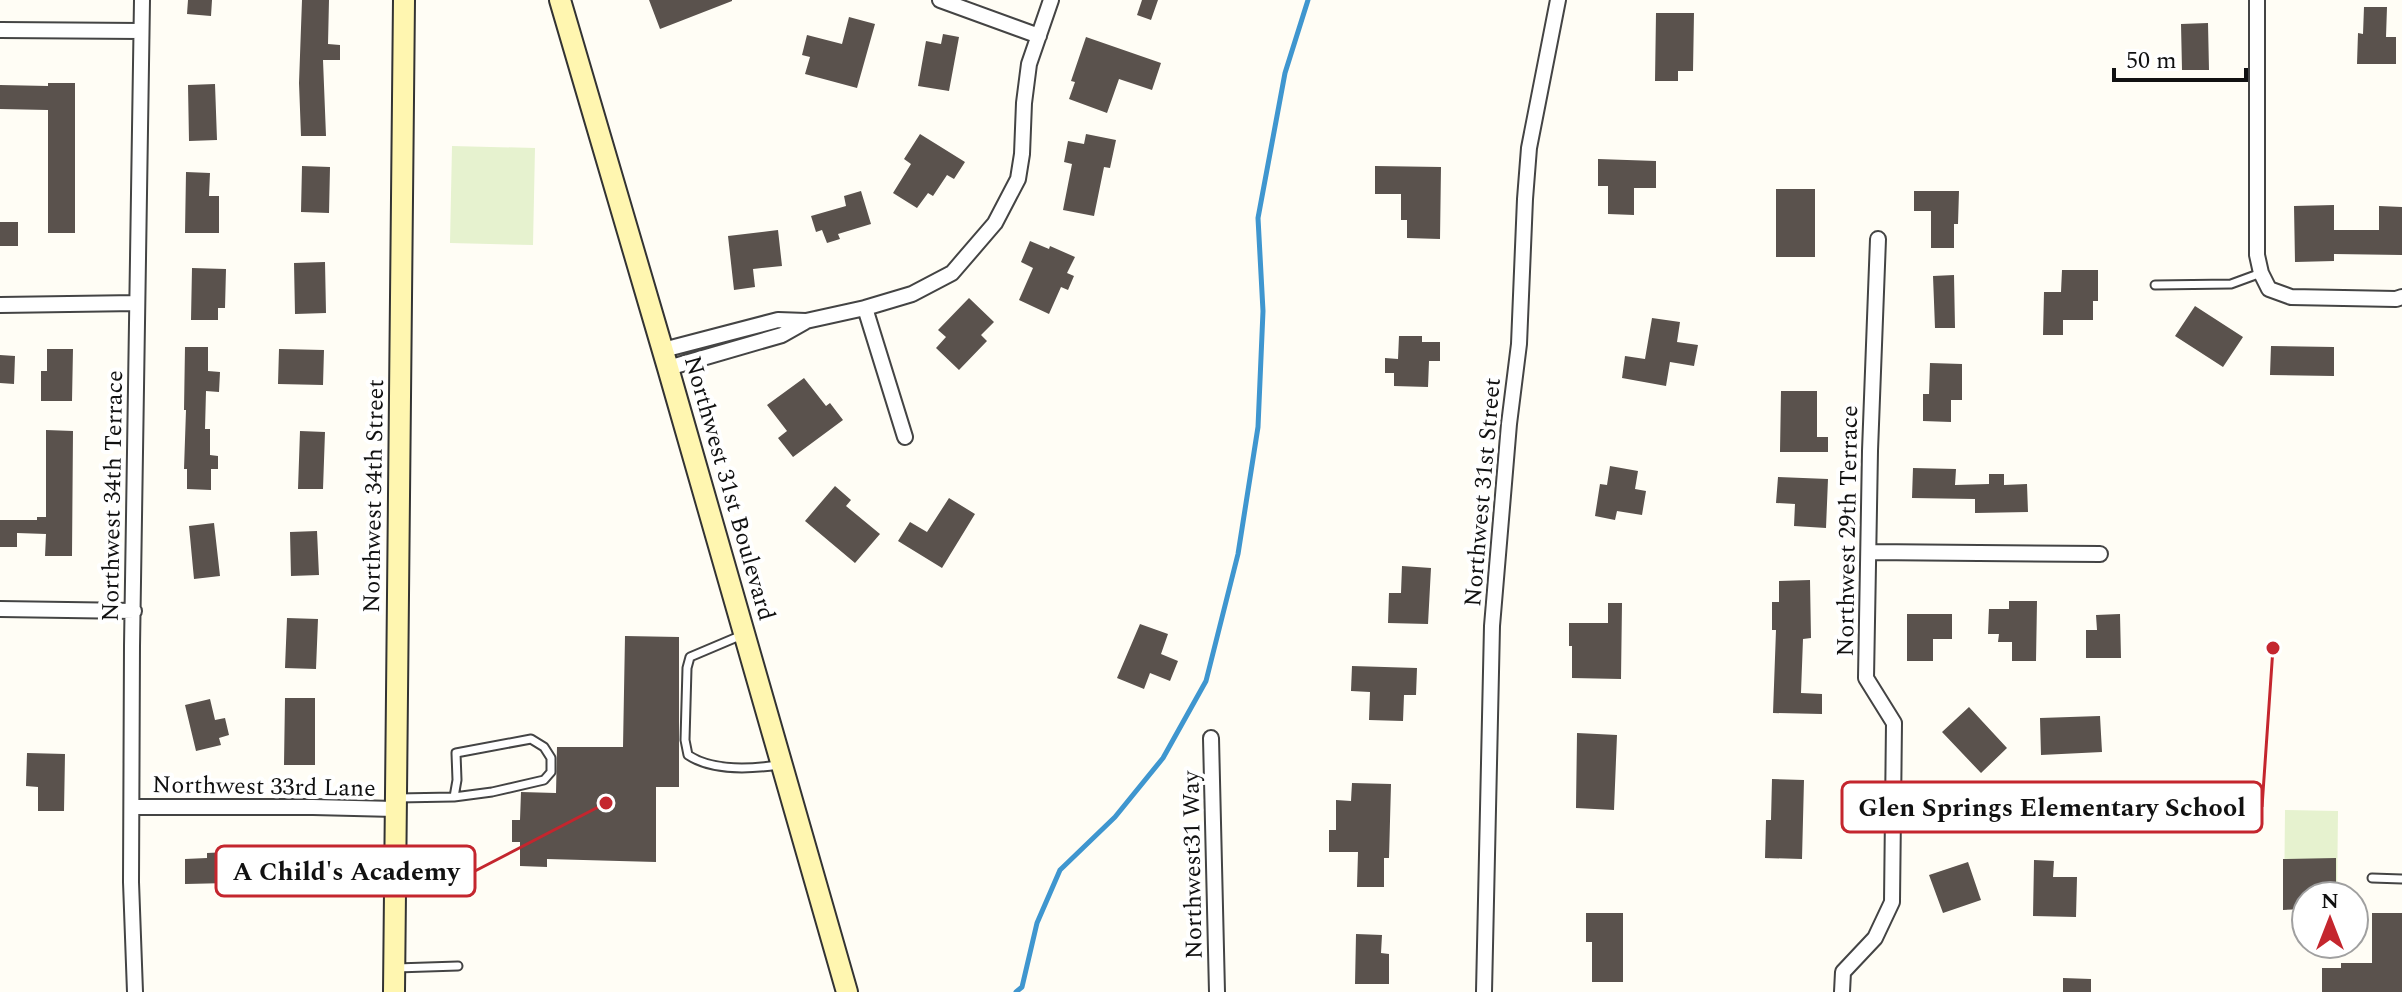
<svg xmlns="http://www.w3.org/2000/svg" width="2402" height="992" font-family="Spectral,serif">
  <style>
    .pitch { fill: #e6f2cf }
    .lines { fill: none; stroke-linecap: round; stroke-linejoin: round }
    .stream { stroke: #3f96cf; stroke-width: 5 }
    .building { fill: #5a524d }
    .lane-casing { stroke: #444; stroke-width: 11 }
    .street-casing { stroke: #444; stroke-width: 18 }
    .secondary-casing { stroke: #333; stroke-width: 24 }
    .lane { stroke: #fff; stroke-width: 7 }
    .street { stroke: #fff; stroke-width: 14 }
    .secondary { stroke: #fff6b0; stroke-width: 20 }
    .labels { text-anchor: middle; stroke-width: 8; stroke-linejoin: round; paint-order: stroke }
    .street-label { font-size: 24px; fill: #111; stroke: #fff }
    .leader { fill: none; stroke: #c4262e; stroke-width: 3 }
    .callout-dot { fill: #c4262e; stroke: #fff; stroke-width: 3 }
    .callout { fill: #fff; stroke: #c4262e; stroke-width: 3 }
    .callout-label { font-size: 26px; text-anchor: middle; font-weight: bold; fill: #111 }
  </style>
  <rect width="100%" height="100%" fill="#fffdf5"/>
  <path class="pitch" d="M452 146 535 148 533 245 450 243Z
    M2285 810 2338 811 2337 896H2306V909H2284Z"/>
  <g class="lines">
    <path class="stream" d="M1016 992 1022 987 1037 923 1060 870 1115 817 1163 758 1206 681 1238 554 1258 427 1263 311 1258 218 1285 73 1308 0"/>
  </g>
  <path class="building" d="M188 0H212L211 16 187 14Z
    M302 0H329L328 44 340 45V60H323L326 136H301L299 83Z
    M649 0H732V1L660 29Z
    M1142 0H1158L1151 20 1137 15Z
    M2364 7H2387L2386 37H2396V64H2357L2358 33 2363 34Z
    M1656 13H1694L1693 71H1678V81H1655Z
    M849 17 875 24 857 88 805 74 810 57 802 55 807 35 842 44Z
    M2208 23 2209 70H2182L2181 24Z
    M943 34 959 37 949 91 918 86 926 41 941 44Z
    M1086 37 1161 63 1152 90 1119 79 1107 113 1069 99 1075 82 1071 81Z
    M48 83H75V233H48V110L0 109V85L48 86Z
    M215 84 217 140 189 141 188 85Z
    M920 134 965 162 954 179 947 175 933 196 928 193 917 208 893 193 911 164 904 159Z
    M1086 134 1116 140 1110 168 1104 167 1094 216 1063 210 1072 164 1064 162 1068 141 1084 144Z
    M1598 159 1656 161V188H1634V215L1608 214V186H1598Z
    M302 166 330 167 329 213 301 212Z
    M1375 166 1441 167 1440 239 1407 238V220H1401V194H1375Z
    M186 172 210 173 209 196H219V233H185Z
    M1776 189H1815V257H1776Z
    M861 191 871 224 838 234 840 239 827 243 822 230 816 232 811 216 846 206 844 196Z
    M1914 191H1959L1958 224H1954V248H1931V211H1914Z
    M2334 205V230H2379V206L2402 207V255L2334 254V261L2295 262 2294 206Z
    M0 222H18V246H0Z
    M778 230 782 266 753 269 755 287 734 290 728 236Z
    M1030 241 1049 249 1050 246 1075 257 1067 273 1074 276 1068 290 1061 287 1049 314 1019 300 1033 268 1021 262Z
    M325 262 326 313 295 314 294 263Z
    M192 268 226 269 225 308H218V320H191Z
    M2062 270H2098V301H2093V320H2063V335H2043L2044 292H2061Z
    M1954 275 1955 328H1935L1933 276Z
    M969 298 994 322 981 335 987 341 959 370 936 348 946 337 938 330Z
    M2195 306 2243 337 2223 367 2175 336Z
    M1652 318 1680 322 1677 342 1698 345 1694 366 1670 362 1666 386 1622 378 1625 356 1645 359Z
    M1399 336H1422V342H1440V361H1429L1428 387 1394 386V373H1385V358L1398 359Z
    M2271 346 2334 347V376L2270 375Z
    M185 347H208V371L220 372 219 392 206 391 205 429H210V455L218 456V469H211V490L187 489V469H184L186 410H184Z
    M47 349H73L72 401H41V371H47Z
    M279 349 324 350 323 385 278 384Z
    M0 355 15 356 14 384 0 383Z
    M1930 363 1962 364V400H1951V422L1923 421V394H1929Z
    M804 378 826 406 830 403 843 420 793 457 778 438 787 431 767 405Z
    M1781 391H1817V437H1828V452H1780Z
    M46 430 73 431 72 556H45L46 534 17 533V547H0V520H37V517H46Z
    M300 431 325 432 323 489H298Z
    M1610 466 1638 471 1635 489 1646 491 1642 515 1617 511 1615 520 1595 516 1600 484 1607 485Z
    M1913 468 1956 469 1955 485 1989 484V474H2004V485L2027 484 2028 512 1975 513V499L1912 498Z
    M1778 477 1828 479 1826 528 1794 526 1795 504 1776 503Z
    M835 486 851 500 846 506 880 534 855 563 805 521Z
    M949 498 975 514 942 568 898 541 910 522 927 532Z
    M214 523 220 576 194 579 189 526Z
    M317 531 319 575 291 576 290 532Z
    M1402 566 1431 568 1428 624 1388 623 1389 593H1401Z
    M1810 580 1811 638 1803 639 1801 693 1822 694V714L1773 713 1776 630H1772V602H1779V581Z
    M2009 601H2037L2036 661H2012V642H1998L1999 634H1988L1989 609H2009Z
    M1608 603H1622L1621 679 1572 678V646H1569V623H1608Z
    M1907 614H1952V639H1933V661H1907Z
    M2120 614 2121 658H2086V630H2097L2096 615Z
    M287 618 318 619 316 669 285 668Z
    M1140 624 1168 634 1161 654 1178 661 1170 681 1150 673 1144 689 1117 678Z
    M625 636 679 637V787H656V862L547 859V867L520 866V842H512V820H520L521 792 556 793 557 747H623Z
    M1352 666 1417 668 1416 695H1404L1403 721 1369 720 1370 692 1351 691Z
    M285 698H315V765H284Z
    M210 699 215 720 225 718 229 735 219 738 221 745 196 751 185 705Z
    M1969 707 2007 748 1981 773 1942 732Z
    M2100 716 2102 752 2041 755 2040 718Z
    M1577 733 1617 735 1614 810 1576 808Z
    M27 753 65 754 64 811H38V787L26 786Z
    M1772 779 1804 780 1802 859 1765 858 1766 820H1771Z
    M1352 783 1391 784 1389 858H1384V887H1357L1358 852H1329V830H1336V800L1351 801Z
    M228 852 229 883 185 884V859L207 858V853Z
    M2336 858V896H2306V909L2283 910V859Z
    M2034 860 2054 861 2053 877H2077L2076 917 2033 916Z
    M1968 862 1981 900 1943 913 1929 875Z
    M1586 913H1623V982H1592V942H1586Z
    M2372 913H2402V992H2322V968H2341V963H2372Z
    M1356 934 1382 935 1381 953 1389 954V984H1355Z
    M2063 978 2091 979V992H2063Z"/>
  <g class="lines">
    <defs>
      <path id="lane" d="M2155 285 2231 284 2261 273
        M742 635 690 657 687 668 685 740 688 755C712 771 751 769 778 765
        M397 798 454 797 492 792 544 780 551 772V758L544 747 531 739 456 753 457 780 454 797
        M2372 878 2402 879
        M396 968 458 966"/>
      <path id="street" d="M940 0 1039 36
        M2257 0V255L2261 273 2269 289 2291 297 2396 299 2402 297
        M0 30 141 31
        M0 305 137 303
        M865 308 905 437
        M663 350 778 320 806 321 865 308 912 294 952 273 995 223 1018 179 1022 154 1024 103 1029 64 1051 0
        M668 368 782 335 805 322
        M1869 552 2100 554
        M0 609 134 611
        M1211 738 1217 992
        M132 807H313L395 809
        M1892 810 2084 813
        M135 992 131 882 132 646 142 0
        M1484 992 1492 626 1509 424 1519 344 1525 199 1529 148 1558 0
        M1842 992 1843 972 1875 938 1892 902 1894 723 1866 678 1870 451 1878 239"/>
      <path id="secondary" d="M560 0 668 368 847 992
        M394 992 404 0"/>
    </defs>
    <use href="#lane" class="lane-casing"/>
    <use href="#street" class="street-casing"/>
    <use href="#secondary" class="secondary-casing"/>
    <use href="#lane" class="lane"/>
    <use href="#street" class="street"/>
    <use href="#secondary" class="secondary"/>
  </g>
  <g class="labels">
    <g class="street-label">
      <text transform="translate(730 488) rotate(74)" y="8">Northwest 31st Boulevard</text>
      <text transform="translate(1482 492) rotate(-85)" y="8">Northwest 31st Street</text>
      <text transform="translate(112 496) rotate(-89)" y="8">Northwest 34th Terrace</text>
      <text transform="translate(373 496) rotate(-89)" y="8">Northwest 34th Street</text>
      <text transform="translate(1847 531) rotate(-89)" y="8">Northwest 29th Terrace</text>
      <text transform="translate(264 786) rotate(1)" y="8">Northwest 33rd Lane</text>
      <text transform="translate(1192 865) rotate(-91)" y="8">Northwest31 Way</text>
    </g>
  </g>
  <path class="leader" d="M2273 648L2262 807M606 803L475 871"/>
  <g class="callout-dot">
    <circle cx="2273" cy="648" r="8"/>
    <circle cx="606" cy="803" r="8"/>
  </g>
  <g class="callout">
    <rect x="1842" y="782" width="420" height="50" rx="8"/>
    <rect x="216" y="846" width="259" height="50" rx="8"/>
  </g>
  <g class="callout-label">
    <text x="2052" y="816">Glen Springs Elementary School</text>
    <text x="346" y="880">A Child's Academy</text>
  </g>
  <g transform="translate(2330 920)"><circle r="38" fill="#ffffff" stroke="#a0a0a0" stroke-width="2"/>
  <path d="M0-6L14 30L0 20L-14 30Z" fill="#c4262e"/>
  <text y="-12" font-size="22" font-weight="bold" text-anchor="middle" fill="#111111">N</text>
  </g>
  <path d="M2114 68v12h132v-12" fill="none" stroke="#111111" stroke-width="4"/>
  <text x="2126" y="68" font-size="24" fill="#111111" stroke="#ffffff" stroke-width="6" paint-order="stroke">50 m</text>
</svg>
